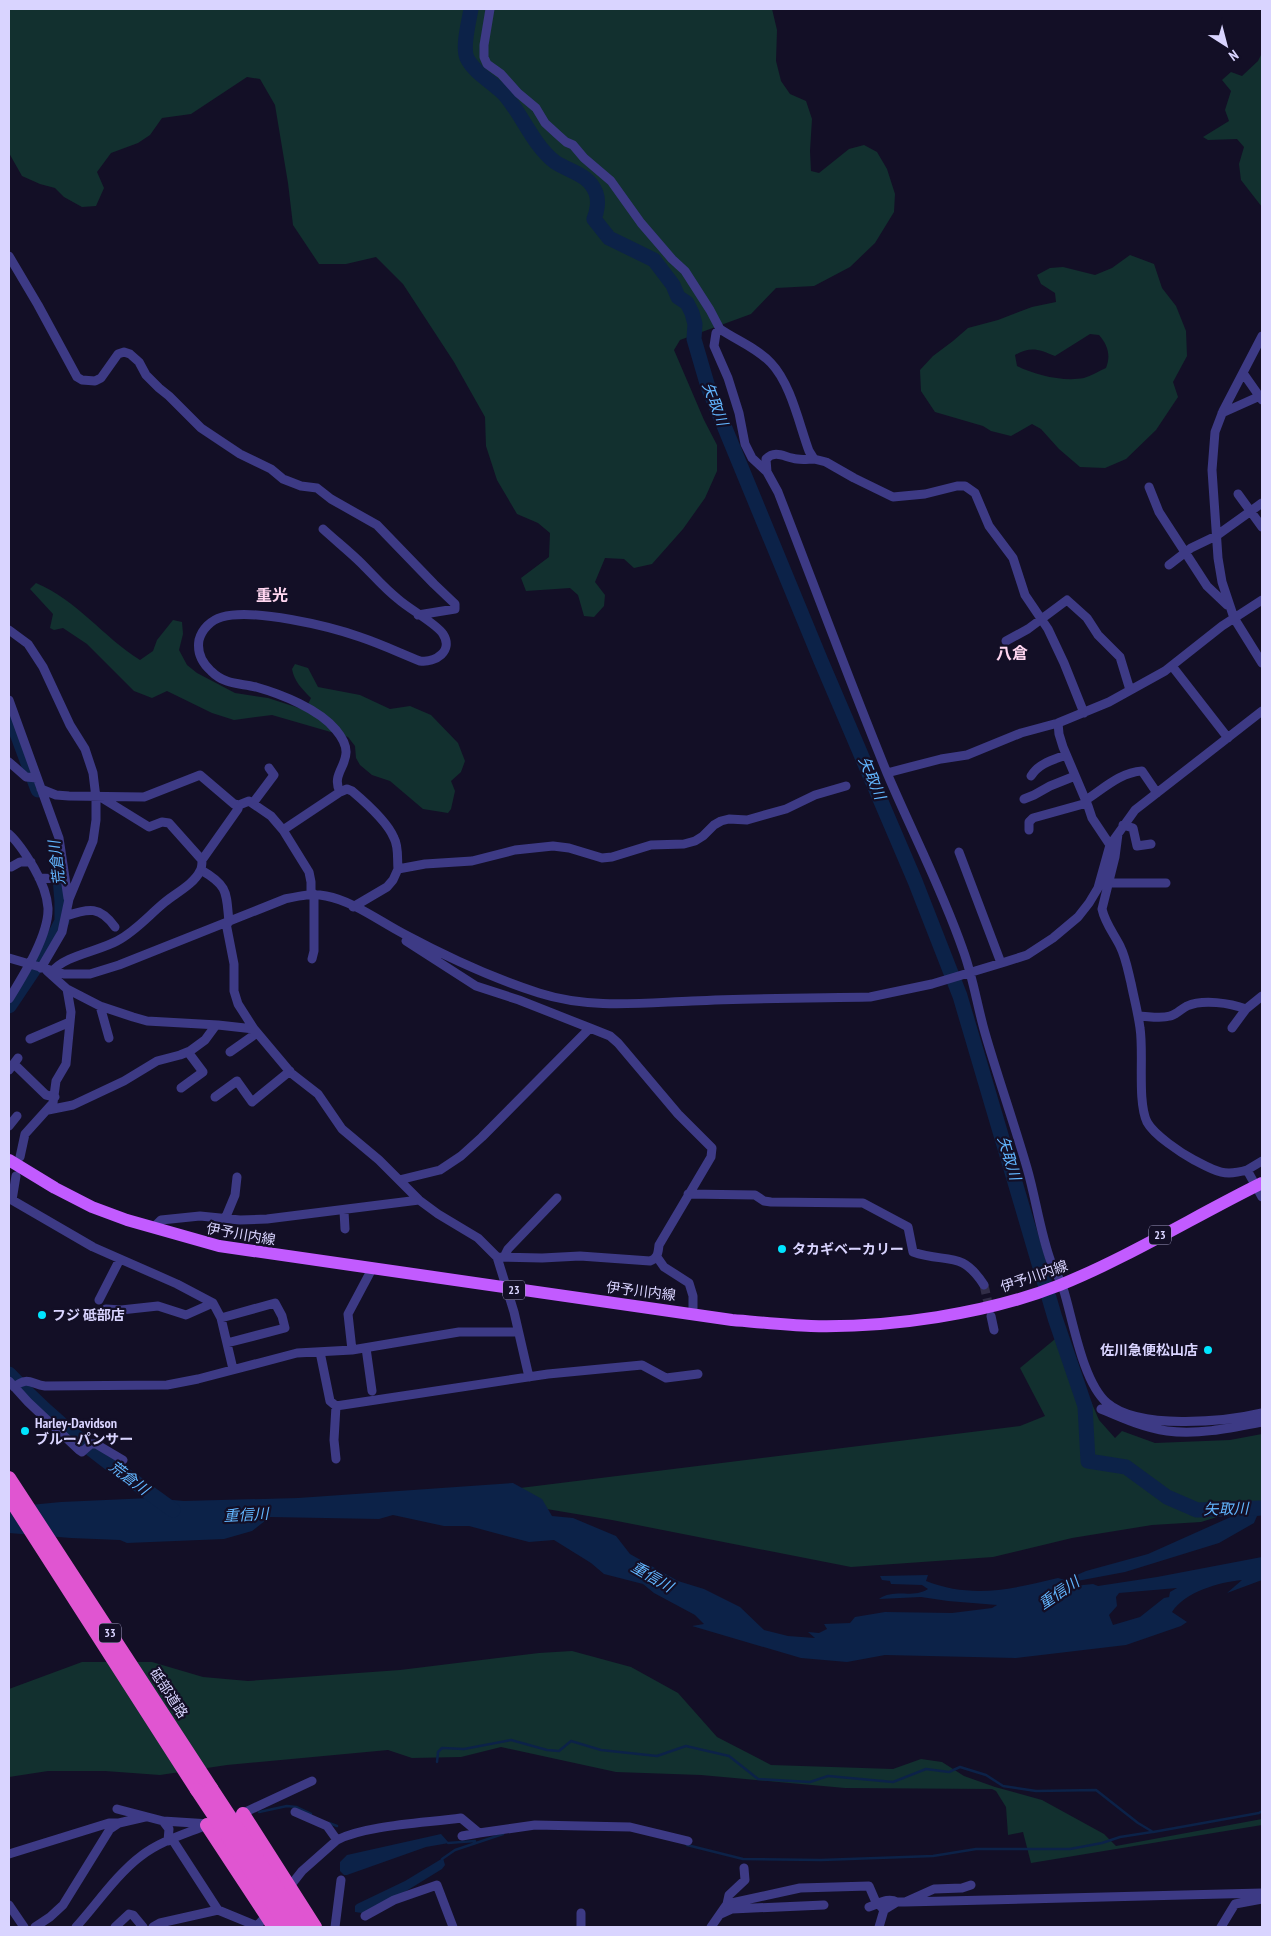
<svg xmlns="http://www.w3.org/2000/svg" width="1271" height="1936" font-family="'PT Sans Narrow','Noto Sans JP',sans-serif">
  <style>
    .green { fill: #12302f; fill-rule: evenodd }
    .water { fill: #0c2248; fill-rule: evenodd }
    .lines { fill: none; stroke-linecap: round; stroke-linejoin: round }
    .stream { stroke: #0c2248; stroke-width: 2.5 }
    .river { stroke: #0c2248; stroke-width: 15 }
    .minor-tunnel { stroke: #312d47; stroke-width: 9; stroke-dasharray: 9 4.5; stroke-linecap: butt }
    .minor { stroke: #3d3a85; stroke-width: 9 }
    .primary { stroke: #c25bff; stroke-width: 12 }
    .trunk { stroke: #e055d1; stroke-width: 14 }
    .trunk-bridge { stroke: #e055d1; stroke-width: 14 }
    .poi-dot { fill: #00e5ff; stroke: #130f26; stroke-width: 2 }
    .labels { text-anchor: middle; stroke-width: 4.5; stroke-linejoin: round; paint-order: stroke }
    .shield { fill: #130f26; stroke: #9e99be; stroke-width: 1 }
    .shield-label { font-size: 12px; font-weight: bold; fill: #d9d4ff }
    .street-label { font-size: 14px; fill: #d9d4ff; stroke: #130f26 }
    .poi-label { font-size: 14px; font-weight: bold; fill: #d9d4ff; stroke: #130f26; text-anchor: start }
    .water-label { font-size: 15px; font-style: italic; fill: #62b6ff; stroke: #130f26 }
    .quarter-label { font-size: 16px; font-weight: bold; fill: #ffd6f0; stroke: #130f26 }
  </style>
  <rect width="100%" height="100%" fill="#130f26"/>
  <path class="green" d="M9 9H772L777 30 776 61 781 81 790 94 806 101 812 119 810 151 811 171 819 173 849 149 864 145 877 152 887 169 895 194 894 212 875 243 850 267 814 286 776 288 751 314 680 340 674 350 704 420 717 445V471L705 498 683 529 652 564 634 568 624 559 605 558 595 582 605 595 604 606 594 617 584 616 578 595 570 588 526 591 521 578 549 557 550 533 538 523 517 514 497 480 486 446 485 417 454 362 403 284 376 257 346 264H319L293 225 288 183 275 105 260 79 247 77 191 114 162 118 150 135 138 143 111 153 97 172 104 188 96 206 82 207 64 197 55 188 40 184 22 176 9 153Z
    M1262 53V207L1241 180 1239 164 1244 147 1237 139 1208 140 1203 137 1229 121 1225 110 1231 91 1222 80 1231 72 1242 76 1258 61Z
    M1130 255 1154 264 1162 288 1176 306 1186 331 1187 356 1173 382 1178 397 1156 430 1126 459 1105 468 1080 467 1059 449 1041 429 1032 424 1011 436 991 431 983 426 935 412 921 391 920 370 933 356 953 341 968 328 998 320 1032 307 1056 302 1055 293 1041 284 1037 275 1050 268 1063 267 1095 275 1112 268ZM1090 334 1099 335C1108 345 1111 356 1106 368 1099 371 1091 376 1084 378 1063 382 1035 375 1017 366L1015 355C1030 346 1039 349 1055 356Z
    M36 583C77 600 103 637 140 660L153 651 157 640 173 620 182 622 183 634 179 650 187 665 197 673 235 693 268 698 305 710 311 698C302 689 294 681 292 669L295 664 308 668 318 687 360 695 390 709 410 706 431 715 458 743 465 761 461 772 451 781 455 791 451 809 448 813 423 809 390 781 372 775 360 765 356 758 355 746 348 737 272 715 234 720 212 713 167 691 152 698 134 691 87 644 63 628 54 630 50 628 53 614 30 589Z
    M1066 1330 1080 1376 1099 1420 1115 1438 1122 1431 1155 1443 1230 1440 1262 1434V1503L1201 1522 1152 1525 1072 1538 993 1557 851 1567 612 1520 463 1495 1020 1426 1045 1416 1020 1368Z
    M572 1651 631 1667 678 1693 717 1737 771 1765 893 1769 921 1759 942 1762 964 1776 995 1787 1042 1800 1104 1834 1116 1846 1262 1819V1825L1031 1863 1023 1832 1008 1835 1006 1807 996 1791 992 1789 845 1788 701 1775 616 1772 501 1747 461 1757 412 1758 388 1750 227 1765 160 1775 105 1771H48L9 1777V1689L82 1662H152L203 1677 248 1681 400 1670 539 1653Z"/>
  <path class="water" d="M513 1483 542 1499 552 1516 573 1518 616 1536 630 1554 678 1581 704 1589 740 1607 764 1630 788 1636 815 1638 808 1632 819 1633 827 1629 824 1624 850 1623 855 1617 885 1612 952 1613 992 1608 997 1605 948 1601 921 1597 879 1599C895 1588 912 1599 928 1589L922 1585 891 1584 890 1581 882 1580 880 1576 928 1575 926 1581C972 1599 1012 1589 1058 1578L1065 1580 1086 1571 1148 1554 1262 1503V1515L1257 1516 1254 1523 1219 1543 1125 1572 1077 1581 1074 1586 1093 1584 1098 1586 1157 1577 1262 1557V1580L1227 1593 1242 1580C1219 1582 1185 1592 1172 1612L1187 1622 1181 1626 1126 1645 1016 1658 885 1655 847 1662 801 1658 692 1626 704 1624 695 1615 654 1593 643 1584 604 1574 591 1563 554 1540 529 1542 469 1526H444L393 1515 379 1519 270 1517 252 1531 224 1539 127 1543 120 1540 71 1538 9 1533V1507L61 1502 150 1498 184 1501 298 1498ZM1177 1588 1170 1592 1169 1597 1164 1598 1140 1617 1113 1625 1109 1615 1117 1606 1116 1597 1119 1593Z
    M441 1834 449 1843 426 1847 347 1875H344L340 1871V1862L347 1855Z
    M443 1858 445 1865 442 1869 403 1893 362 1913 355 1912V1906L357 1904 405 1881Z"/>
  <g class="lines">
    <path class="stream" d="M437 1762 438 1752 442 1748 464 1749 511 1740 547 1750 559 1751 571 1741 601 1750 657 1756 686 1746 729 1756 758 1779 810 1782 828 1776 893 1782 926 1769 949 1772 960 1767 986 1775 1003 1786 1036 1791 1096 1790 1138 1823 1153 1832 1259 1813 1262 1811
      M259 1812 287 1806 296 1807 311 1814
      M329 1823 337 1826
      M448 1843 475 1841
      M687 1845 743 1859 821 1860 933 1856 976 1849H1070L1102 1843 1120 1837 1152 1832
      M442 1859 455 1850 503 1834"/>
    <path class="river" d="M471 9C469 21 462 47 467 58 474 73 494 83 505 95 523 116 533 145 555 162 570 172 589 174 596 193 599 201 597 212 594 219L609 238 654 260 673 285 678 297 687 303 692 313 695 324 694 339 708 387 821 661 915 881 960 996 1055 1318 1085 1406 1088 1461 1126 1467 1167 1497 1197 1510 1260 1508
      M9 712 38 790
      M9 1006 50 945 62 921V902L59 865
      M9 1374C58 1427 115 1468 173 1510"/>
    <path class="minor-tunnel" d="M984 1285 990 1312"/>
    <path class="minor" d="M490 9 484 45V57L487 64 501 74 518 93 536 108 545 123 557 134 566 142 573 145 584 158 611 181 641 223 672 259 685 271 710 310 720 329
      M9 256 38 305 77 377 82 380 95 381 101 378 118 354 124 352 130 354 139 362 146 375 159 388 169 396 201 428 240 454 271 469 283 479 301 486 317 488 331 499 377 525 434 584 455 604V609L418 615
      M1262 336 1223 411 1215 432 1212 470 1218 558 1222 582 1234 618 1262 663
      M1243 373 1262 400
      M1222 413 1260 396
      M767 472 766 459C776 449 785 458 797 459 803 460 809 459 814 459
      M1149 487 1159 512 1207 586 1227 605
      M1238 494 1262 527
      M1169 565 1191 548 1216 536 1262 503
      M9 630 28 644 43 667 70 725 85 749 93 773 96 798V820L93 841 69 899 62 932 41 968
      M1006 641 1028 629 1067 600 1087 618 1098 635 1120 657 1130 690
      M1172 666 1228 738
      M9 700 59 838 68 898
      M1084 713 1064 663 1048 629 1025 595 1013 558 989 526 975 493 965 486H957L925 494 893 497 854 478 826 462 814 459 809 451C799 424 791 384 771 363 757 348 736 340 720 329L716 333 714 346 728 378 739 413 745 444 752 458 767 472 778 492C814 585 849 680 887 773 912 832 942 889 963 950 973 977 977 1005 985 1033 998 1078 1014 1123 1027 1168 1036 1199 1040 1232 1051 1262 1054 1271 1060 1278 1063 1288 1073 1319 1082 1381 1107 1403 1138 1430 1224 1422 1262 1413
      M1058 723 1059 734 1063 747 1088 806 1092 818 1110 845
      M9 762 26 777 37 778
      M887 773 941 759 967 755 1021 733 1058 723 1109 702 1165 671 1222 626 1262 600
      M1031 776C1039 763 1053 760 1066 755
      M41 789 56 795 69 796 144 797 200 775 234 804 239 805 249 801 271 816 283 830 309 872 311 882V894
      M340 792 347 789 352 791C365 802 388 823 394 838 399 847 397 859 398 869L425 864 472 861 515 850 553 846 569 848 602 858 612 857 651 845 684 844 695 841 703 836 714 825 721 821 729 819 747 820 761 816 786 809 815 795 846 786
      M102 798 149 827 162 822 169 823 202 860
      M1024 799 1034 795 1050 786 1075 776
      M1086 800C1103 789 1121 772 1142 771L1157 793
      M253 803 274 775 269 768
      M1123 825 1133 828 1137 846 1151 844
      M283 830 340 792C328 769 362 761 336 730 319 709 281 694 256 687 239 683 225 685 211 671 202 663 197 652 199 640 202 629 211 620 222 617 253 608 329 626 360 637 381 644 400 653 420 661 435 663 454 651 443 634 437 624 409 609 398 599 385 589 374 576 362 564 350 552 336 541 323 529
      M1029 830V822L1033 818 1087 803
      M9 834C19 843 27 856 34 868 41 880 47 894 48 908 49 935 23 976 9 999
      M1118 834 1115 857 1102 909C1105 923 1114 934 1120 946 1126 958 1128 971 1131 983 1134 998 1138 1013 1140 1028 1144 1053 1137 1101 1147 1122 1154 1135 1181 1153 1194 1160 1215 1171 1223 1177 1247 1170L1262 1197
      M959 852 1001 963
      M11 867 20 862H31
      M201 870C229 886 226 893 229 922
      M39 878 65 879
      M1108 883H1166
      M353 907 387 887 393 880 398 869
      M66 916C89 908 100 906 115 927
      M226 923 234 964V991L238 1004 254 1029 291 1073 318 1094 342 1129 379 1160 419 1200 438 1214 478 1238 497 1257 514 1312 529 1377
      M406 941 476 986 519 1000 590 1028
      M9 958 64 974H90L119 965 285 899C299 896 311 893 326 896 353 901 379 921 404 934 447 957 492 978 539 993 589 1009 640 1003 692 1001 751 998 811 998 870 997L932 984 1005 962 1027 955 1053 938 1078 917 1089 903 1098 888 1110 845 1135 810 1262 711
      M312 959 314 951V894
      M47 971 67 989 100 1006 133 1017 147 1021 218 1025 254 1029
      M52 972C63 956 99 951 117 941 136 931 149 915 165 902 176 893 194 884 200 871 202 868 202 864 202 860L238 809 239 805
      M100 1006 109 1038
      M1138 1016C1148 1016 1160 1019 1170 1016 1176 1015 1181 1009 1187 1006 1203 999 1230 1003 1246 1009L1262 996
      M1232 1028 1246 1009
      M30 1039 70 1022
      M230 1052 257 1033
      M14 1064 46 1095 55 1097
      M9 1070 18 1058
      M181 1088 203 1072 188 1052
      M215 1097 237 1081 252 1102 290 1071
      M48 1110 73 1105 124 1081 157 1061 180 1055 190 1051 205 1040 216 1025
      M9 1126 17 1116
      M20 1157 25 1134 53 1103 56 1081 66 1064 71 1012 67 989
      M1247 1170 1262 1161
      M16 1176 12 1200 93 1247 177 1284 213 1303 221 1318 233 1369
      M399 1180 440 1170 461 1156 482 1137 590 1028 610 1036 618 1043 678 1114 712 1148 711 1157 659 1245C658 1253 658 1258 650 1261L580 1256 542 1258 497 1257
      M688 1194 755 1195 764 1201 771 1202 863 1203 908 1227 913 1252C946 1264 961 1249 984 1285
      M344 1211 345 1229
      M225 1219 235 1195 237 1177
      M153 1228 161 1220 200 1216 240 1220 267 1219 419 1200
      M504 1257 508 1249 557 1198
      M657 1257 664 1267 689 1283 693 1296V1313
      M99 1300 120 1259
      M106 1309 121 1310 158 1306 186 1315 213 1303
      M991 1316 994 1330
      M221 1318 275 1303 282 1316 285 1328 227 1343
      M366 1348 372 1391
      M352 1350 348 1314 372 1269
      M320 1352 330 1401 336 1406
      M9 1381 28 1402 79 1450 82 1452 91 1444H96L123 1460
      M14 1387C28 1376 31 1384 45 1386L167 1385 198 1379 297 1353 352 1350 459 1332H518
      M1101 1409C1122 1418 1144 1428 1167 1431 1199 1435 1231 1428 1262 1422
      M336 1459 334 1440 336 1406 548 1374 642 1365 666 1378 698 1374
      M117 1809 163 1821 210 1824
      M295 1812 327 1826 337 1840
      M239 1815 312 1781
      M163 1821 169 1829 168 1841
      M462 1836 479 1833
      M172 1839 218 1910
      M9 1854 109 1823H119
      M287 1890 302 1871 337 1840C366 1825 427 1823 461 1818L479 1833 535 1825 630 1827 688 1841
      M905 1902 1262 1893
      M727 1904 800 1888 869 1886 875 1900 884 1910
      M9 1905 24 1927
      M869 1907C879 1904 887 1897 897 1902
      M721 1914 732 1909 824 1905
      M365 1916 394 1900 437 1885 453 1927
      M35 1927 50 1917 63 1905 110 1829 119 1823 145 1817
      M76 1927C96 1905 117 1874 141 1856 160 1841 185 1834 207 1825
      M115 1927 129 1914 133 1915 143 1927
      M153 1927 160 1923 218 1910 257 1926
      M256 1927 270 1912
      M335 1927 341 1880
      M581 1927V1913
      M711 1927 727 1904 729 1895 745 1880 744 1868
      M879 1927 884 1910 897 1902H905L934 1889 962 1888 971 1885
      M1221 1927 1235 1904 1262 1899"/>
    <path class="primary" d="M9 1160 55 1188 92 1207 127 1220 219 1246 732 1320C758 1322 784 1325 811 1326 889 1328 987 1314 1060 1285 1129 1257 1195 1216 1262 1183"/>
    <path class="trunk" d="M9 1478 211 1788
      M9 1497 197 1790
      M243 1814 315 1927
      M207 1825 274 1927"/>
    <path class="trunk-bridge" d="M211 1788 302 1927
      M197 1790 288 1927"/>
  </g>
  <g class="poi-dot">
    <circle cx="782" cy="1249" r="5"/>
    <circle cx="42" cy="1315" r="5"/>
    <circle cx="1208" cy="1350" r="5"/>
    <circle cx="25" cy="1431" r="5"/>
  </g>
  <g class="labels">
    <g class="shield">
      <rect x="1149" y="1225.5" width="22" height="19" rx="4"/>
      <rect x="503" y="1280.5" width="22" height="19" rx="4"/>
      <rect x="99" y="1623.5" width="22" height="19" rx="4"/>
    </g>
    <g class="shield-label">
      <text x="1160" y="1239">23</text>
      <text x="514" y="1294">23</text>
      <text x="110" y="1637">33</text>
    </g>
    <g class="street-label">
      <text transform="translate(241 1234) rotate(10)" y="5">伊予川内線</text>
      <text transform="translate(1034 1276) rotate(-19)" y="5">伊予川内線</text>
      <text transform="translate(641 1291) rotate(7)" y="5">伊予川内線</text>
      <text transform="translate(169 1693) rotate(57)" y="5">砥部道路</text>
    </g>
    <g class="poi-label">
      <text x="792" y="1254">タカギベーカリー</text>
      <text x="52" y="1320">フジ 砥部店</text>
      <text x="1198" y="1355" text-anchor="end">佐川急便松山店</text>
      <text x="35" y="1428">Harley-Davidson<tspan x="35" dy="16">ブルーパンサー</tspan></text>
    </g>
    <g class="water-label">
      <text transform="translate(715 404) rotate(69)" y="5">矢取川</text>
      <text transform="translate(872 778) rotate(67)" y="5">矢取川</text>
      <text transform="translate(57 863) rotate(-97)" y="5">荒倉川</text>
      <text transform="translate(1009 1158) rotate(73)" y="5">矢取川</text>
      <text transform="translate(129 1478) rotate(37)" y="5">荒倉川</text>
      <text transform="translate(1226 1509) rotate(-1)" y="5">矢取川</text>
      <text transform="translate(246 1515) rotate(-3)" y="5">重信川</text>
      <text transform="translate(652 1577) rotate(30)" y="5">重信川</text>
      <text transform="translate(1059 1593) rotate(-34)" y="5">重信川</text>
    </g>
    <g class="quarter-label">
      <text x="272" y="601">重光</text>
      <text x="1012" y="659">八倉</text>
    </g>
  </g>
  <rect width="1271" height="1936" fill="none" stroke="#d9d4ff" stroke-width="20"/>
  <g transform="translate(1226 45) rotate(144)" stroke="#130f26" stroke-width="4" paint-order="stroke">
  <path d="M0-4L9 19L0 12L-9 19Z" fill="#d9d4ff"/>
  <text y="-8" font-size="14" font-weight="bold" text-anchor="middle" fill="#d9d4ff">N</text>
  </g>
</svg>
